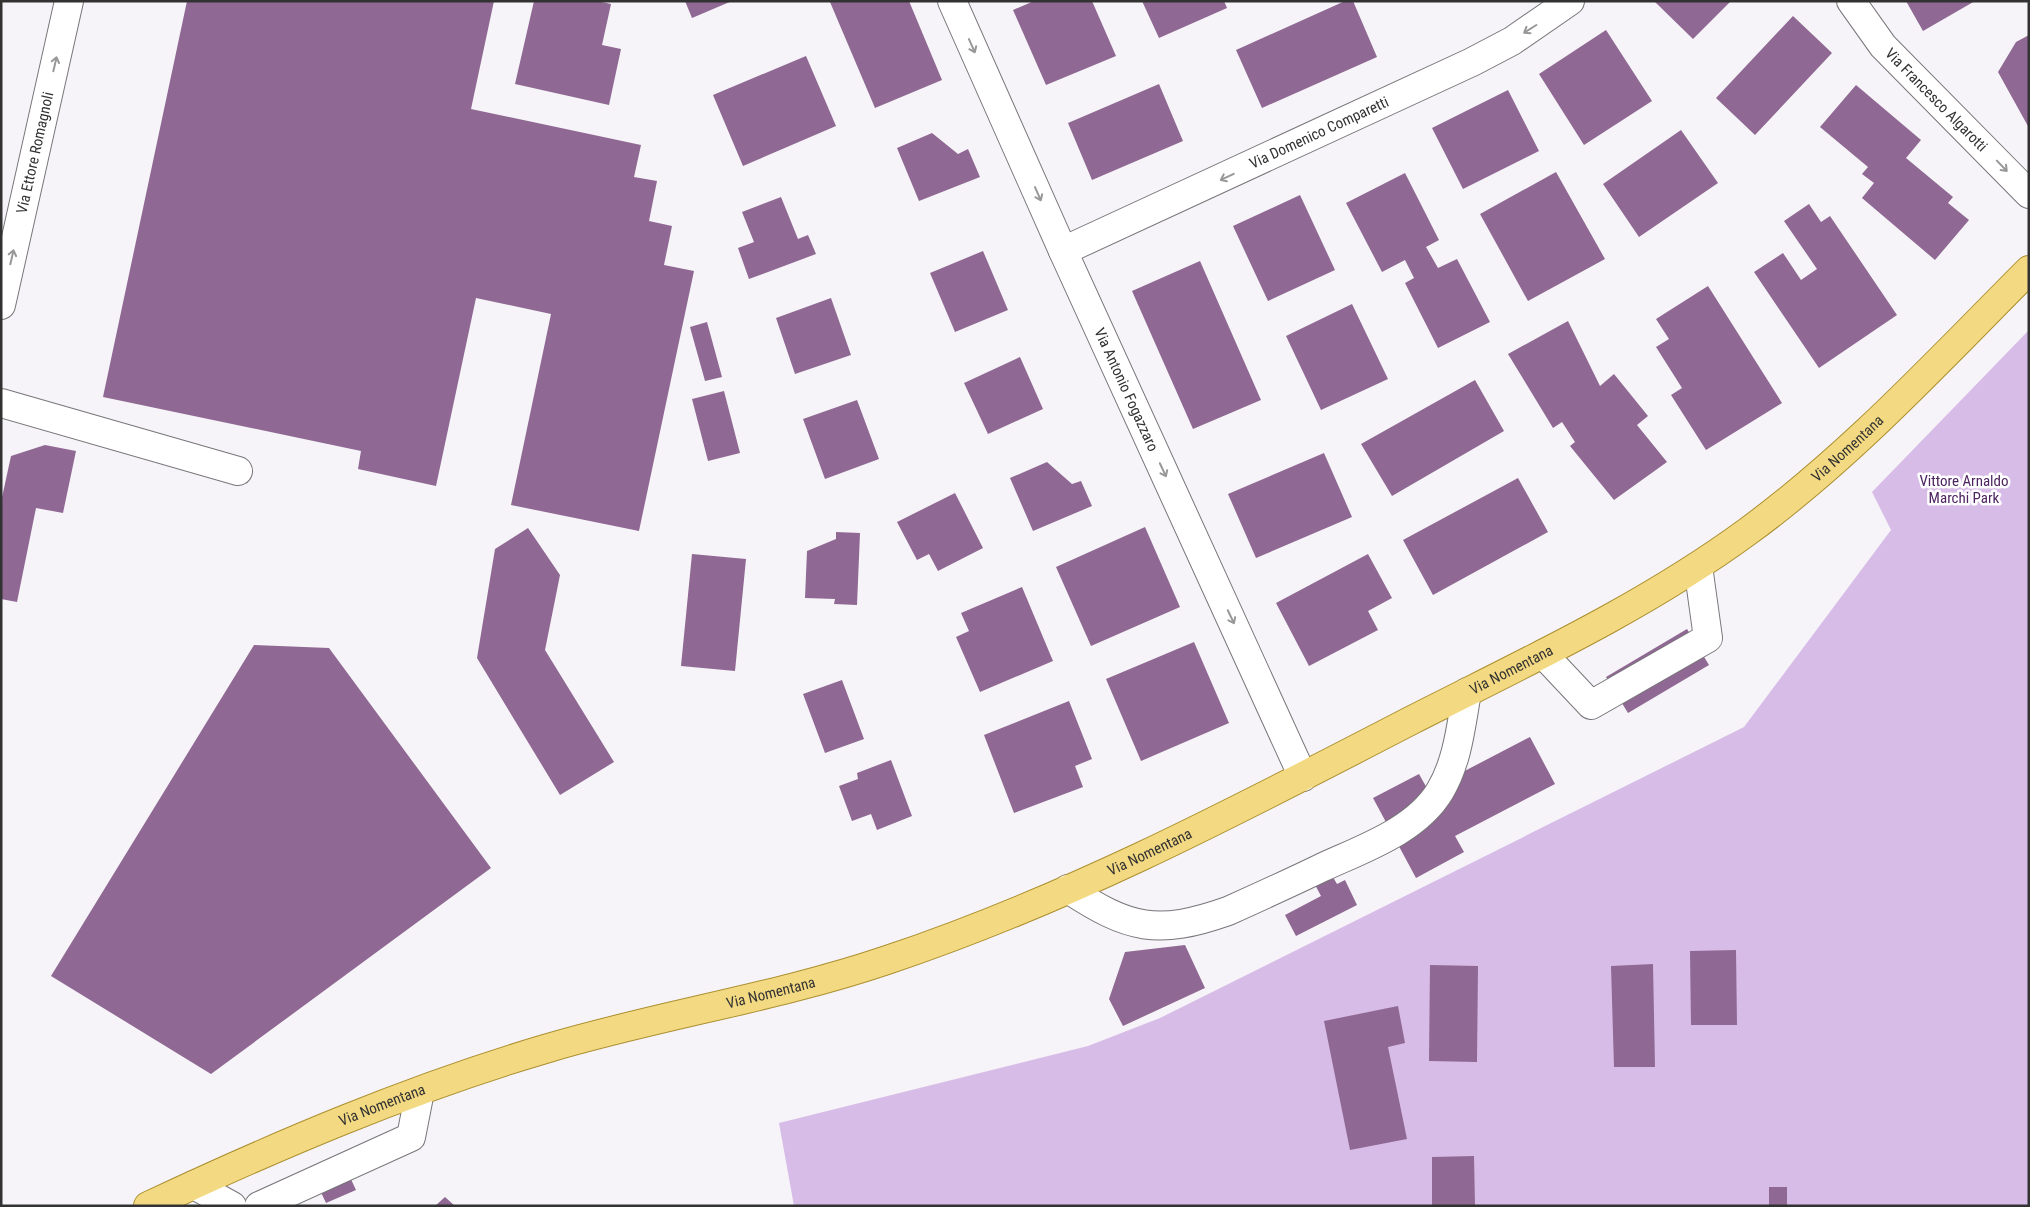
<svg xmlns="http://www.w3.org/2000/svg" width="2030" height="1207" font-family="'Roboto Condensed',sans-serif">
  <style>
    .green { fill: #d8bce8 }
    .building { fill: #8f6893 }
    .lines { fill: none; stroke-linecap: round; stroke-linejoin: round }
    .minor-casing { stroke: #78767a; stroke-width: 30 }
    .major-casing { stroke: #ab8f30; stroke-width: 30 }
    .minor { stroke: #fff; stroke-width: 28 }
    .major { stroke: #f3da82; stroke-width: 28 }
    .oneway { stroke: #999899 }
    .labels { text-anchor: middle; stroke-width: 5; stroke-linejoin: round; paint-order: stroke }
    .street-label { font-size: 15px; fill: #333233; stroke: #fff }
    .park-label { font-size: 15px; fill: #4d2360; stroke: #fff }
  </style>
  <rect width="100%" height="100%" fill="#f6f4f8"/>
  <path class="green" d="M2029 330V1206H794L779 1123 1088 1046 1160 1018 1744 727 1891 530 1872 492Z"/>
  <path class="building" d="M187 1H494L471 109 641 145 634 177 657 181 649 221 672 226 664 265 694 271 639 531 511 505 551 314 476 298 436 486 358 469 361 451 103 397Z
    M534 1H597L611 4 602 45 621 49 609 105 515 84Z
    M685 1H732L692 18Z
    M909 1 942 80 875 108 830 2Z
    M1034 1H1092L1116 56 1046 85 1013 10Z
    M1142 1H1224L1227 8 1159 38Z
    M1345 1H1353L1377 57 1262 108 1236 50Z
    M1654 1H1731L1693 39Z
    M1906 1H1975L1923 31Z
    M1793 16 1832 53 1755 135 1716 98Z
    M1606 30 1652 101 1584 145 1539 74Z
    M2029 35V128L1998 72 2016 42Z
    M806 56 836 126 743 166 713 95Z
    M1159 84 1183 141 1092 180 1068 123Z
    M1856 85 1921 140 1906 158 1953 197 1948 203 1969 220 1935 260 1862 198 1874 183 1862 174 1868 167 1820 127Z
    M1508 90 1539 151 1463 189 1432 128Z
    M1681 130 1718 183 1639 237 1603 184Z
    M932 133 958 154 968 149 980 177 919 201 897 148Z
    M1556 172 1605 259 1528 301 1480 214Z
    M1405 173 1439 240 1426 247 1438 268 1457 259 1490 322 1438 348 1405 283 1414 278 1405 260 1382 272 1346 203Z
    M1300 195 1335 270 1268 301 1233 226Z
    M781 197 798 239 808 235 816 254 749 279 738 248 754 242 742 212Z
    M1809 204 1821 222 1830 216 1897 315 1819 368 1754 272 1783 253 1801 280 1817 269 1784 221Z
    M983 251 1008 310 955 332 930 273Z
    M1200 261 1261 400 1193 429 1132 291Z
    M1708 286 1782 403 1706 450 1671 395 1682 388 1656 347 1669 339 1656 319Z
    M831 298 851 355 795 374 776 318Z
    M1352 304 1388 379 1321 410 1286 336Z
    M1568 321 1600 386 1614 374 1648 416 1637 425 1667 462 1614 500 1570 446 1575 442 1562 422 1553 428 1508 354Z
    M707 322 722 377 705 381 690 327Z
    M1020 357 1043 409 988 434 964 383Z
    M1475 380 1504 431 1392 496 1361 444Z
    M724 391 740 453 708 461 692 399Z
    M857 400 879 459 825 479 803 419Z
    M45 445 76 451 63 513 36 508 17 602 1 599V502L11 456Z
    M1324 453 1352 517 1256 558 1228 494Z
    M1047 462 1072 484 1081 481 1092 506 1033 531 1010 478Z
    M1518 478 1548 532 1433 595 1403 540Z
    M955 493 983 548 938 571 929 554 917 560 897 522Z
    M1145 527 1180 607 1091 646 1056 567Z
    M528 528 560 575 545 650 614 762 560 795 477 658 495 549Z
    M836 532 860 533 857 605 834 604 835 599 805 598 807 551 836 539Z
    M692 554 746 559 735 671 681 666Z
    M1368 554 1392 598 1368 611 1378 630 1309 666 1276 603Z
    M1022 587 1053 661 980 692 956 637 969 631 961 613Z
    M1687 629 1709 665 1628 713 1606 677Z
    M1194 642 1229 723 1141 761 1106 679Z
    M254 645 329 648 491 868 211 1074 51 976Z
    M842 680 864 739 825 753 803 694Z
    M1069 701 1092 759 1075 766 1083 787 1014 813 984 735Z
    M1530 737 1555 784 1455 836 1464 852 1416 878 1373 798 1419 774 1428 790Z
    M891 760 912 816 877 830 871 814 852 821 839 786 858 779 857 773Z
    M1330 872 1337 884 1345 880 1357 905 1296 936 1285 915 1321 896 1313 881Z
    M1185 945 1205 988 1123 1026 1109 999 1125 952Z
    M1736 950 1737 1025H1691L1690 951Z
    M1653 964 1655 1067H1614L1611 966Z
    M1430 965 1478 966 1477 1062 1429 1061Z
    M1398 1006 1405 1043 1388 1047 1407 1139 1350 1150 1324 1021Z
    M1474 1156 1475 1206H1432V1157Z
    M349 1175 356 1190 326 1203 319 1188Z
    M1769 1187H1787V1206H1769Z
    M445 1197 455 1206H435Z"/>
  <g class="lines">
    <defs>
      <g id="minor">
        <path id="s1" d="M952 1 1063 251 1303 777"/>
        <path id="s2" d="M1851 1 1883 46 2029 194"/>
        <path id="s3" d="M1063 251 1472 62 1512 41 1570 1"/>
        <path id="s4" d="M1 305 69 1"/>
        <path d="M1 403 238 471"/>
        <path d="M1543 654 1591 705 1708 638 1698 566"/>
        <path d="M1068 889C1129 929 1157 936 1228 911 1259 897 1290 883 1321 868 1362 849 1416 831 1440 791 1458 761 1461 725 1467 692"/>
        <path d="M194 1185 232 1206"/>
        <path d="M259 1206 411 1137 420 1091"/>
      </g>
      <g id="major">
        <path id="s5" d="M148 1206C276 1146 409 1089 545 1049 658 1015 775 998 887 960 1070 899 1242 808 1412 720 1526 662 1643 608 1747 532 1851 456 1938 361 2029 270"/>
      </g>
    </defs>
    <use href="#minor" class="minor-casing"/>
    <use href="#major" class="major-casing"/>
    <use href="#minor" class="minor"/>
    <use href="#major" class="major"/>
  </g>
  <defs><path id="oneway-shaft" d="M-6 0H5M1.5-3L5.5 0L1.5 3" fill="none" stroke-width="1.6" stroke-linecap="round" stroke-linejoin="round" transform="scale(1.25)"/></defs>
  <g class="oneway">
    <use href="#oneway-shaft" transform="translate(1530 29) rotate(148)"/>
    <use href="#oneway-shaft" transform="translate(972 46) rotate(66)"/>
    <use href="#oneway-shaft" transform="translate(55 64) rotate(-77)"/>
    <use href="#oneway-shaft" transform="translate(2002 166) rotate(46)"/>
    <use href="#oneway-shaft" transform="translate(1227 177) rotate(155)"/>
    <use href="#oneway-shaft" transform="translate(1038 194) rotate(66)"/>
    <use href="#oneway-shaft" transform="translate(12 257) rotate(-77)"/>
    <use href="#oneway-shaft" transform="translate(1163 470) rotate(65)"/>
    <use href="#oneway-shaft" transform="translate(1231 617) rotate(65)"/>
  </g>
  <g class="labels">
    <g class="street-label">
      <text dy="5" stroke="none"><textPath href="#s2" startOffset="131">Via Francesco Algarotti</textPath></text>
      <text dy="5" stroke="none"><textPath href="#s3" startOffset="282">Via Domenico Comparetti</textPath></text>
      <text dy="5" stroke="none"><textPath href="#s4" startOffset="156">Via Ettore Romagnoli</textPath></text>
      <text dy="5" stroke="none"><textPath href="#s1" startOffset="426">Via Antonio Fogazzaro</textPath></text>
      <text dy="5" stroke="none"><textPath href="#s5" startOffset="1874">Via Nomentana</textPath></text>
      <text dy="5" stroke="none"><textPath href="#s5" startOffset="1470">Via Nomentana</textPath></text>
      <text dy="5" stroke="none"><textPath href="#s5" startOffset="1065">Via Nomentana</textPath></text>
      <text dy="5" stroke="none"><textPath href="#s5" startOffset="660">Via Nomentana</textPath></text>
      <text dy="5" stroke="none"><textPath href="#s5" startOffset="255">Via Nomentana</textPath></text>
    </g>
    <g class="park-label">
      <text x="1964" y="486">Vittore Arnaldo<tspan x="1964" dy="17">Marchi Park</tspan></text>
    </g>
  </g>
  <rect width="2030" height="1207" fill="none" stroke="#333233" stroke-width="5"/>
</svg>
